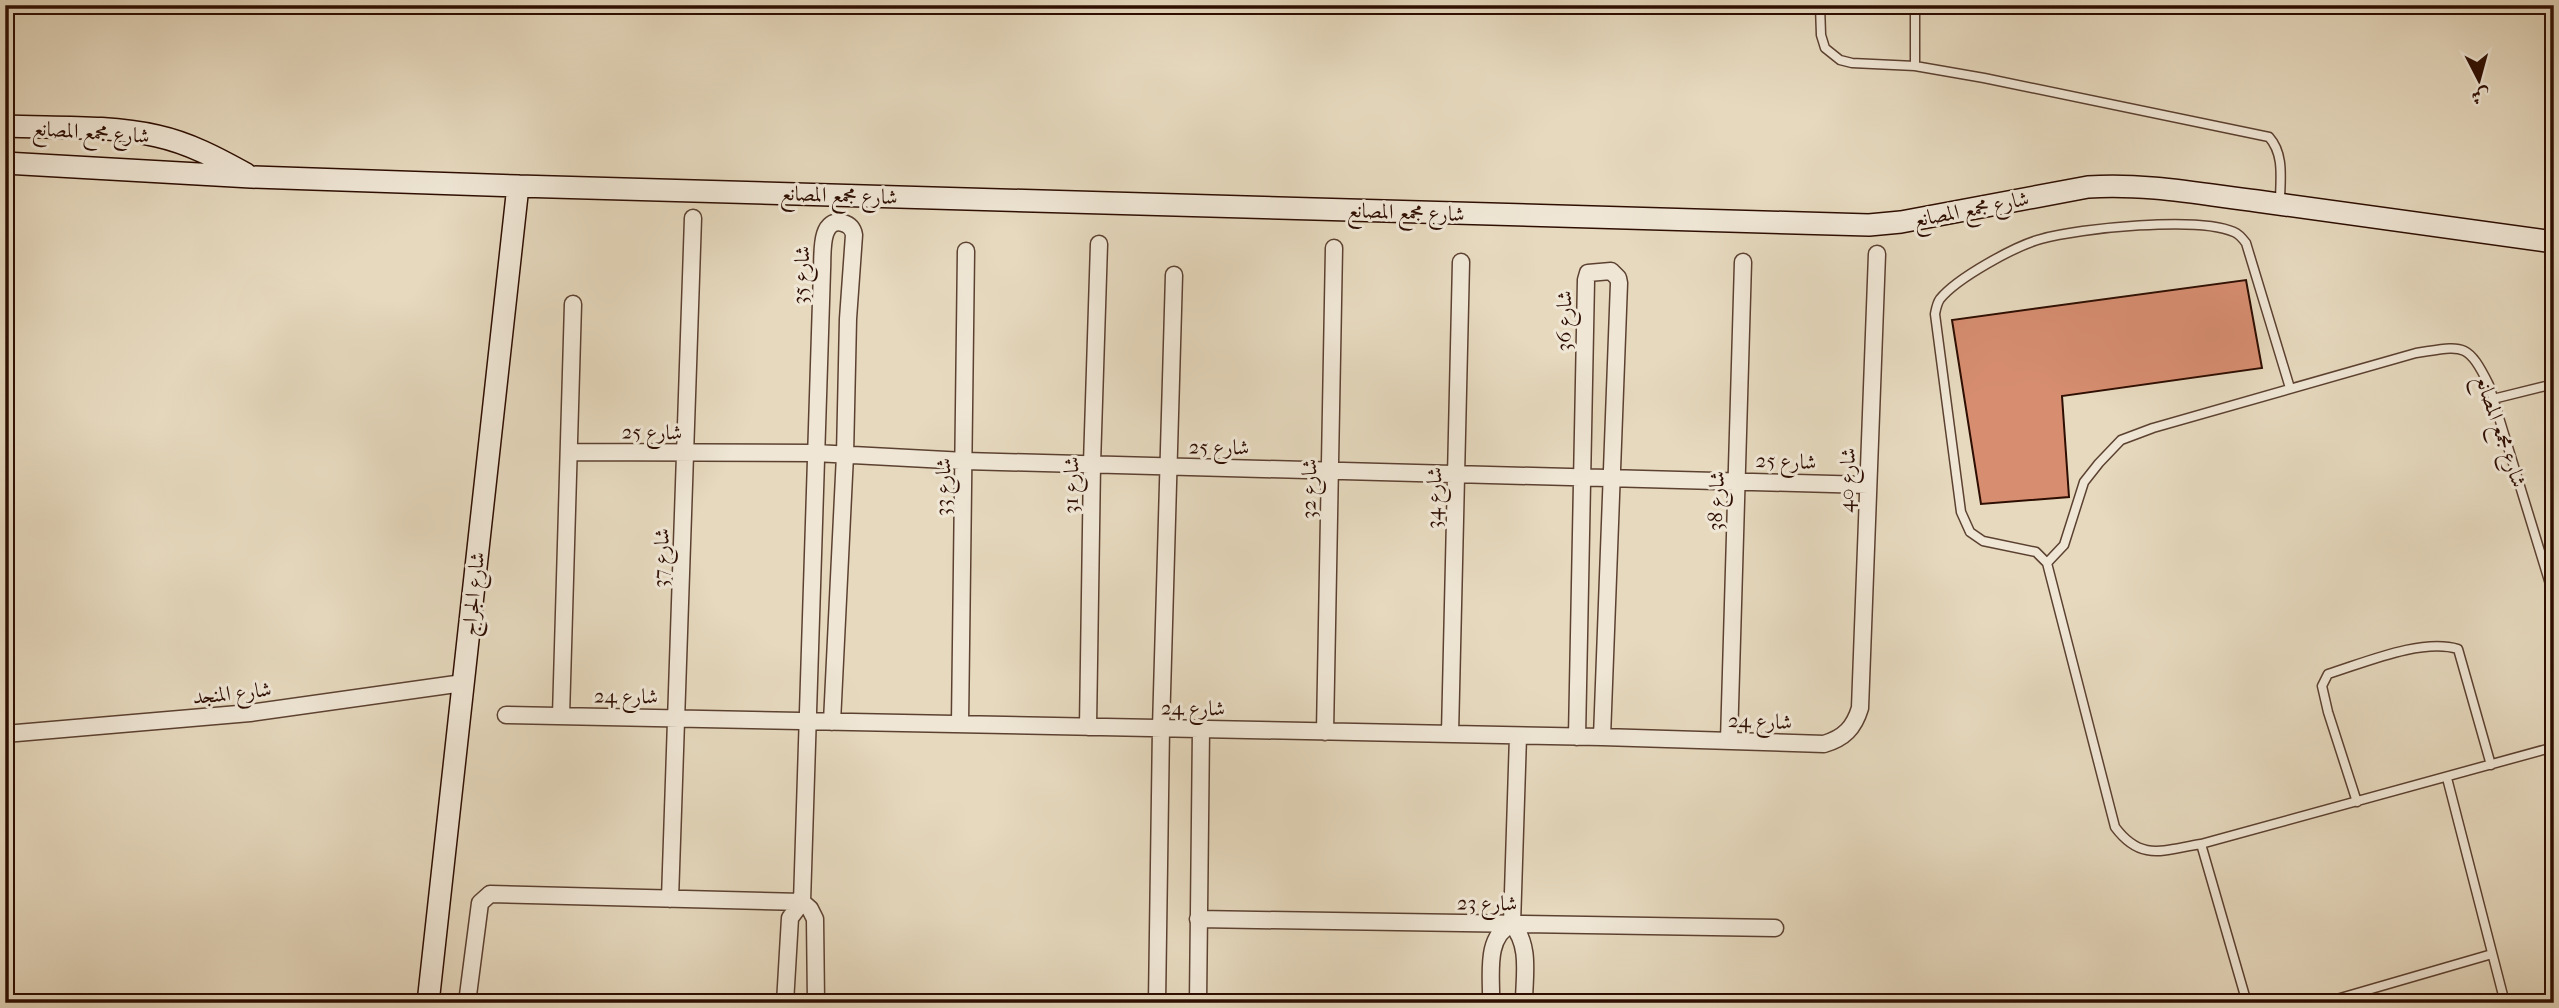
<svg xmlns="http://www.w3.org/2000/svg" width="2559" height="1008" font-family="'IM FELL French Canon',Amiri,serif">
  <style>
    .building { fill: #d68d70; stroke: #2e0e02; stroke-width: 2 }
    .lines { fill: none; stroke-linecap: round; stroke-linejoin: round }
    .lane-casing { stroke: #5c4131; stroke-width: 11 }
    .street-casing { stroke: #5c4131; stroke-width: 19 }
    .secondary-casing { stroke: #2e0e02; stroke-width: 24 }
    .lane { stroke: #efe6d5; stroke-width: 8 }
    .street { stroke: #efe6d5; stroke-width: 16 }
    .secondary { stroke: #efe6d5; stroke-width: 21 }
    .labels { text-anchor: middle; stroke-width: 6; stroke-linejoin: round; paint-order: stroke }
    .street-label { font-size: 21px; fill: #2e0e02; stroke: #efe6d5 }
  </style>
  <rect width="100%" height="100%" fill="#e6d9be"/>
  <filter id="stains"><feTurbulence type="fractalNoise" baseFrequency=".00286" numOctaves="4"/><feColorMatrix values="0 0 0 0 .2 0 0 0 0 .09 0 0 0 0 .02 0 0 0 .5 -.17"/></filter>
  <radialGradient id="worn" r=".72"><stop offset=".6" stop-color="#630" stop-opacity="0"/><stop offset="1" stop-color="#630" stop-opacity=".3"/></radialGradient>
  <path class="building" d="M2246 280 2262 368 2062 396 2069 497 1981 504 1952 320Z"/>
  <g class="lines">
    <defs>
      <path id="lane" d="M1820 5 1821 35 1825 48 1840 60 1852 63 1915 66 1984 78 2269 137C2285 155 2280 180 2280 202
        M1915 66V5
        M2290 388 2246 243C2243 239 2239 234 2234 232 2199 216 2080 228 2041 239 2015 246 1957 278 1940 299 1937 303 1936 309 1935 314L1961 512 1970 532 1983 541 2036 552 2047 563 2115 827C2141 862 2163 850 2201 844L2554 747
        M2493 399 2554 384
        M2047 563 2064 545 2084 482 2099 463 2121 440 2153 428 2416 353C2463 346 2467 341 2489 385L2554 597
        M2447 778 2505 1003
        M2357 802 2328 712 2322 686 2328 674C2364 663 2421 638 2458 649L2491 765
        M2201 844 2247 1003
        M2323 1003 2492 954"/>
      <path id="street" d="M569 452 815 453 965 461 1868 485
        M506 715 1602 737 1824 744C1844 738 1854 728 1860 708L1877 254
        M561 716 573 304
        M960 724 966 251
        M1088 727 1092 464 1099 244
        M1325 732 1334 248
        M5 734 250 713 463 683
        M1450 734 1461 262
        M1518 736 1512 924C1531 946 1524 976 1524 1003
        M1577 737 1586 280 1588 273 1611 271 1618 278 1619 283 1602 737
        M1729 741 1743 262
        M670 899 693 218
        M802 902 810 909 815 919 816 1003
        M1198 919 1775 928
        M467 1003 480 903 490 894 802 902
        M785 1003 790 918 802 902 822 270C823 255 819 217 843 223 850 225 853 229 854 235L848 319 845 455 832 722
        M1157 1003 1161 728 1174 275
        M1198 1003 1201 729
        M1491 1003C1492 976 1484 937 1512 924"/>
      <path id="secondary" d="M5 126C55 128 108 125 157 136 189 143 217 158 246 174
        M5 163 251 177 518 186 1869 225 1901 222 2088 187C2144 183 2201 194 2257 201 2356 214 2455 228 2554 242
        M428 1003 518 186"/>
    </defs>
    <use href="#lane" class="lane-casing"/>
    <use href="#street" class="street-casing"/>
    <use href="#secondary" class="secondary-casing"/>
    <use href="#lane" class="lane"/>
    <use href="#street" class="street"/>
    <use href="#secondary" class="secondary"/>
  </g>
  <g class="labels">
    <g class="street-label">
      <text transform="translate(91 132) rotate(4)" y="7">شارع مجمع المصانع</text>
      <text transform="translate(839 195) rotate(2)" y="7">شارع مجمع المصانع</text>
      <text transform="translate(1971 209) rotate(-11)" y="7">شارع مجمع المصانع</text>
      <text transform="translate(1406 212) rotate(2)" y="7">شارع مجمع المصانع</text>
      <text transform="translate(801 275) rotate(-87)" y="7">شارع 35</text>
      <text transform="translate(1564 321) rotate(-89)" y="7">شارع 36</text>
      <text transform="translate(2501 431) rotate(71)" y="7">شارع مجمع المصانع</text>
      <text transform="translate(652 432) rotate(1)" y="7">شارع 25</text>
      <text transform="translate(1219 447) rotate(1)" y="7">شارع 25</text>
      <text transform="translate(1786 461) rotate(2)" y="7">شارع 25</text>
      <text transform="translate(1847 480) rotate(-88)" y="7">شارع 40</text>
      <text transform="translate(1071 485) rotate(-89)" y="7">شارع 31</text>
      <text transform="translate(943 487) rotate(-89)" y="7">شارع 33</text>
      <text transform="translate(1309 489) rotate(-89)" y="7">شارع 32</text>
      <text transform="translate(1434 498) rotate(-89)" y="7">شارع 34</text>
      <text transform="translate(1716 501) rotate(-88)" y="7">شارع 38</text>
      <text transform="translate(661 558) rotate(-88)" y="7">شارع 37</text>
      <text transform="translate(473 594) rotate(-84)" y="7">شارع الجراج</text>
      <text transform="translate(232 693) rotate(-6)" y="7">شارع المنجد</text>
      <text transform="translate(626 696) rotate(1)" y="7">شارع 24</text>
      <text transform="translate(1193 708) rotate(1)" y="7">شارع 24</text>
      <text transform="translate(1760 721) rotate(2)" y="7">شارع 24</text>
      <text transform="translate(1487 903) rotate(1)" y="7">شارع 23</text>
    </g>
  </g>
  <rect width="2559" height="1008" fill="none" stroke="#e6d9be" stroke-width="28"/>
  <rect x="7" y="7" width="2545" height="994" fill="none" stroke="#2e0e02" stroke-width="3.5"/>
  <rect x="14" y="14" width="2531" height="980" fill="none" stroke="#2e0e02" stroke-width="2"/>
  <g transform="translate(2479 80) rotate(174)" stroke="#efe6d5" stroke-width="5" paint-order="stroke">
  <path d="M0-5L12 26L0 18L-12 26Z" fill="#2e0e02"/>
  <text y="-10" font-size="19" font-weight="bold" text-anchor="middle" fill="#2e0e02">ش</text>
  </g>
  <rect width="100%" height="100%" filter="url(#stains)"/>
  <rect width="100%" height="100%" fill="url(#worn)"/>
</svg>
